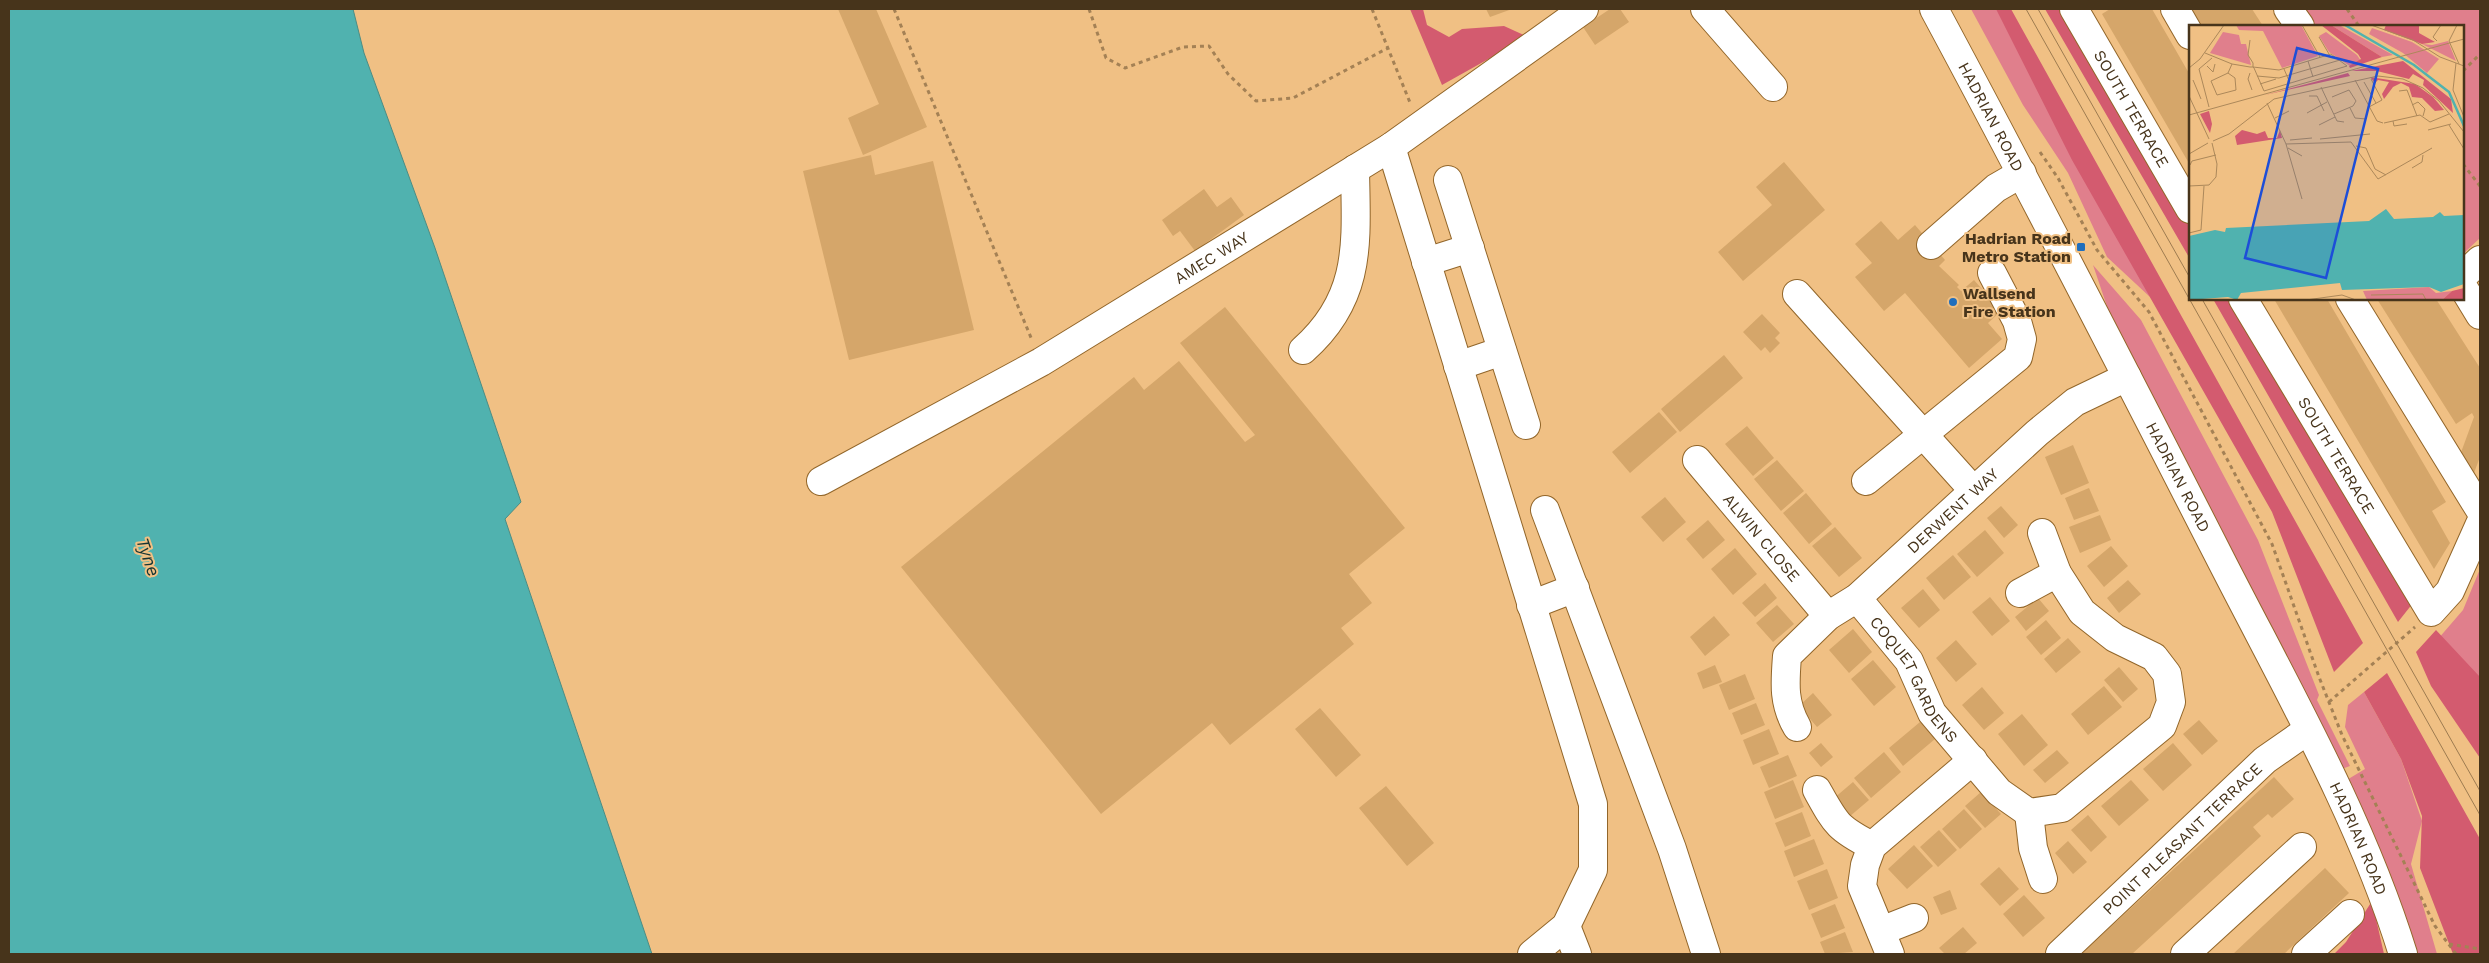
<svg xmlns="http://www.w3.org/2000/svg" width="2489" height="963" font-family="'Work Sans',sans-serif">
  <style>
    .green { fill: #e07f8c }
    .forest { fill: #d35b6f }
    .water { fill: #50b2af; stroke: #4d8c83 }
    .building { fill: #d5a66a }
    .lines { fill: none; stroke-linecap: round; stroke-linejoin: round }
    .minor-casing { stroke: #92662a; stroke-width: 30 }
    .major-casing { stroke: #92662a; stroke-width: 30 }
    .path { stroke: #a48155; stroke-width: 3; stroke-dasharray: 4 4; stroke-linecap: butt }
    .minor { stroke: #fff; stroke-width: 28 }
    .major { stroke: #fff; stroke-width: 28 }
    .tram { stroke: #9d7b50; stroke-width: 1 }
    .poi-dot { fill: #1f6ebd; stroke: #f0c084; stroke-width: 2 }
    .labels { text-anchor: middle; stroke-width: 4; stroke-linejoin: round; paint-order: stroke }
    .street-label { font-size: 16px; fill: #47341b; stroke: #f0c084 }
    .poi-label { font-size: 16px; font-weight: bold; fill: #47341b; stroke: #f0c084; text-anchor: end }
    .water-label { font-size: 18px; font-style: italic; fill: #163534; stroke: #f0c084 }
    .inset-river { fill: none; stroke: #50b2af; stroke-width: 2.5 }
    .inset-road { fill: none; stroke: #ac885a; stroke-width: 1 }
    .view { fill: #1d4ed8; fill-opacity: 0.15; stroke: #1d4ed8; stroke-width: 2.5 }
    .inset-edge { fill: none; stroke: #47341b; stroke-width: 2.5 }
  </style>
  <rect width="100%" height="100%" fill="#f0c084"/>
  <path class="green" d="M1971 9H2000L2080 150 2150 297 2107 257 2068 173 2023 105Z
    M2305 9H2480V238L2463 254V26H2316Z
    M2093 265 2141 320 2258 540 2319 695 2317 700 2350 766 2339 770 2119 342Z
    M2480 569V689L2438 639 2463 610Z
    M2364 692 2401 759 2422 821 2411 864 2437 954H2414L2345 781 2365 769 2345 727 2348 705Z"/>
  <path class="forest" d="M1410 9H1423L1427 25 1449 37 1462 29 1504 26 1528 37 1442 85Z
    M1996 9H2011L2363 643 2334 672 2272 512 2072 160Z
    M2045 9H2061L2190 227V259Z
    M2213 299H2233L2413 603 2398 622Z
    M2436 630 2480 677V758L2431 686 2416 652Z
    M2387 673 2480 839V954H2453L2420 868 2422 816 2401 759 2364 692Z
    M2372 901 2384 954H2334L2346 942Z"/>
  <path class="water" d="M9 9H353L364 53 435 248 521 502 505 519 652 954H9Z"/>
  <path class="building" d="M838 9H876L927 127 863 155 848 118 879 104Z
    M1486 9H1512L1490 17Z
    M1610 9H1620L1629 22 1595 45 1583 27Z
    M2110 9H2152L2190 75V165L2102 14Z
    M2190 9H2252L2263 26H2201Z
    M871 155 875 175 933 161 974 330 849 360 803 171Z
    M1784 162 1825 210 1743 281 1718 252 1772 205 1756 187Z
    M1204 189 1217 207 1231 197 1244 215 1195 251 1180 231 1173 236 1162 220Z
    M1881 221 1898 240 1915 225 1945 260 1939 266 1959 285 1957 287 1961 291 1974 280 2001 311 1988 323 2002 339 1969 368 1905 293 1884 311 1855 277 1872 263 1855 244Z
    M2274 299H2327L2446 502 2432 511 2450 543 2434 569Z
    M2377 299H2436L2480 368V457L2474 473 2456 466 2474 417 2472 413 2456 424Z
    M1225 307 1405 528 1349 574 1372 603 1341 628 1354 644 1230 745 1212 723 1101 814 901 567 1134 377 1144 390 1179 361 1245 442 1255 435 1180 343Z
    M1762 314 1780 333 1775 338 1780 343 1770 353 1765 347 1761 351 1743 332Z
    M1724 355 1743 378 1680 432 1661 409Z
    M1659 412 1677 432 1630 473 1612 452Z
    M1747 426 1774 458 1753 476 1725 444Z
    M2073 445 2089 483 2061 495 2045 457Z
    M1777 460 1804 491 1781 511 1754 479Z
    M2089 488 2099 511 2074 520 2065 498Z
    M1806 493 1832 524 1809 544 1783 513Z
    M1665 497 1686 522 1663 542 1641 517Z
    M2001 506 2018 525 2004 538 1987 518Z
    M2100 515 2111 540 2080 553 2069 527Z
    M1708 520 1725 540 1703 559 1686 539Z
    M1835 527 1862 558 1839 577 1812 546Z
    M1985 530 2004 553 1977 577 1957 554Z
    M2111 546 2128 566 2104 587 2087 566Z
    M1735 548 1757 574 1733 595 1711 569Z
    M1953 555 1971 577 1944 600 1926 578Z
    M2128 580 2141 594 2119 613 2107 598Z
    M1765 583 1777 598 1755 617 1742 603Z
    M1923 589 1940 610 1919 628 1901 608Z
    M1990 597 2010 621 1992 636 1972 612Z
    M2038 598 2049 611 2026 631 2015 617Z
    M1777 605 1794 624 1773 642 1756 623Z
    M1714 616 1730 635 1705 656 1690 637Z
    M2046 620 2061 638 2041 655 2026 637Z
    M1853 629 1872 652 1849 673 1829 650Z
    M2068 638 2081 652 2056 673 2044 659Z
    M1956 640 1977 664 1956 682 1936 658Z
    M1873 660 1896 687 1874 706 1851 679Z
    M1715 665 1722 682 1703 689 1697 673Z
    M2119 667 2138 689 2123 702 2104 680Z
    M1745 674 1755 699 1729 710 1719 685Z
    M2104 686 2122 707 2088 735 2071 714Z
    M1982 687 2004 713 1984 730 1962 705Z
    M1813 693 1832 715 1817 727 1799 706Z
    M1756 703 1765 725 1741 735 1732 713Z
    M1320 708 1361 755 1336 777 1295 729Z
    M2022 714 2048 745 2024 766 1998 734Z
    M2199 720 2218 741 2202 755 2183 734Z
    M1920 722 1935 739 1903 766 1889 748Z
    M1769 729 1779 754 1753 765 1743 740Z
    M1821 743 1833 757 1821 767 1809 753Z
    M2173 743 2192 765 2163 791 2143 769Z
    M2057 750 2069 763 2045 783 2033 770Z
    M1884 752 1901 772 1871 798 1854 778Z
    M1788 755 1797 776 1769 788 1760 767Z
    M2274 777 2294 799 2272 818 2268 814 2253 827 2261 836 2132 954H2081Z
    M1793 780 1804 807 1775 819 1764 792Z
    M2131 780 2149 800 2119 826 2101 806Z
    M1853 782 1869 800 1849 817 1833 799Z
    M1386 786 1434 843 1407 866 1359 808Z
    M1981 792 2001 814 1985 828 1965 806Z
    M1964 809 1982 829 1960 849 1942 829Z
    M1802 812 1811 836 1785 847 1775 823Z
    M2088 815 2107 837 2091 852 2071 830Z
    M1939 830 1957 850 1938 867 1920 847Z
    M1814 839 1824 864 1794 877 1784 851Z
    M2068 841 2087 862 2073 874 2055 853Z
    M1914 845 1933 866 1907 889 1888 869Z
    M1999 867 2019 889 2000 906 1980 884Z
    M2325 868 2349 893 2284 954H2233Z
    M1827 869 1838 898 1809 910 1797 881Z
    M1950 890 1957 909 1941 915 1933 897Z
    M2024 895 2045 918 2023 937 2003 914Z
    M1835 904 1845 928 1821 938 1811 914Z
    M1963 927 1977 943 1964 954H1945L1939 948Z
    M1845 932 1853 952 1825 954 1820 942Z"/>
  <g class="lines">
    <defs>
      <g id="minor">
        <path d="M1705 9 1773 87"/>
        <path id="s1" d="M2074 9 2190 209"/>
        <path d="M2175 9 2190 35"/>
        <path d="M2288 9 2300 26"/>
        <path d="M1391 147 1593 804V870L1566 926 1532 954"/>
        <path d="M1448 180 1526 425"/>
        <path d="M1931 245 1996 188 2022 173"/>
        <path d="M1426 262 1470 248"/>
        <path d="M2463 276 2480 260"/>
        <path d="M2463 287 2480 315"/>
        <path d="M1797 294 1974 491"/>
        <path id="s2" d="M2243 299 2431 612 2450 591 2480 524"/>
        <path d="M2350 299 2480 510"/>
        <path d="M1303 350C1363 297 1356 241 1355 169"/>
        <path d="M1458 366 1502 351"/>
        <path id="s3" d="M1697 460 1828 616"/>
        <path id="s4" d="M821 481 1041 362 1391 147 1584 9"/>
        <path d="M1866 481 2018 357 2022 339 2017 321 1992 273"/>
        <path d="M1545 510 1672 849 1706 954"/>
        <path d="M2020 593 2057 573"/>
        <path id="s5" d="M1857 598 1909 661 1932 713 1999 792 2029 813 2062 808 2162 726 2171 702 2167 674 2154 657 2115 638 2082 612 2057 573 2042 533"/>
        <path d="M1531 605 1575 588"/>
        <path id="s6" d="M1797 727C1783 703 1785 683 1787 656L1828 616 1857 598 2037 433 2075 402 2127 377"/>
        <path d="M1817 790C1836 824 1837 828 1872 846"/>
        <path d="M2029 813 2033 848 2043 879"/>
        <path d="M1566 926 1577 954"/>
        <path d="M1881 931 1914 918"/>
        <path d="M1890 954 1862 886 1865 865 1872 846 1973 760"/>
        <path id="s7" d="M2060 954 2265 760 2308 730"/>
        <path d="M2185 954 2302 847"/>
        <path d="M2306 954 2350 914"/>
      </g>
      <g id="major">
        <path id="s8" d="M1934 9C2033 193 2128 378 2223 564 2288 691 2361 818 2403 954"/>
      </g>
    </defs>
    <use href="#minor" class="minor-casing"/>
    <use href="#major" class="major-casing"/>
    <path class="path" d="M894 9 1032 340
      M1089 9 1106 58 1125 68 1183 47 1209 46 1228 74 1256 101 1293 98 1388 48
      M1372 9 1411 105
      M2347 9 2359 26
      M2463 71 2480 54
      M2040 152 2058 178 2097 250 2149 312 2272 544 2319 677 2342 735 2435 926 2456 954
      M2463 164 2480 186
      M2329 702 2415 627
      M2449 944 2480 949"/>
    <use href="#minor" class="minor"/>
    <use href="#major" class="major"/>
    <path class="tram" d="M2026 9 2480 815
      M2038 9 2190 278
      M2202 299 2480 791"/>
  </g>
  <g class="poi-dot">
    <rect x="2076" y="242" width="10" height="10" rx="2.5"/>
    <circle cx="1953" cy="302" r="5"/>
  </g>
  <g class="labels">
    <g class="street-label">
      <text dy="6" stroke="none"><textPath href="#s1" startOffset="115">SOUTH TERRACE</textPath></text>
      <text dy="6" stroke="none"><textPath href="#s8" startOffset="122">HADRIAN ROAD</textPath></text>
      <text dy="6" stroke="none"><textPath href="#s4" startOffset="450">AMEC WAY</textPath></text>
      <text dy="6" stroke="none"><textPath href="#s2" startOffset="182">SOUTH TERRACE</textPath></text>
      <text dy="6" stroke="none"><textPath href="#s8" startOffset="528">HADRIAN ROAD</textPath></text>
      <text dy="6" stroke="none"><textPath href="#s6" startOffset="294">DERWENT WAY</textPath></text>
      <text dy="6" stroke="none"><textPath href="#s3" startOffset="101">ALWIN CLOSE</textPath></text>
      <text dy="6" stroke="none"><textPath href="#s5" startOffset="100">COQUET GARDENS</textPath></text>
      <text dy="6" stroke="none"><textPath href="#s7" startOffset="168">POINT PLEASANT TERRACE</textPath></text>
      <text dy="6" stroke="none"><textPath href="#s8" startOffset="932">HADRIAN ROAD</textPath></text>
    </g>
    <g class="poi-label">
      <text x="2071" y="244">Hadrian Road<tspan x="2071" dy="18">Metro Station</tspan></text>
      <text x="1963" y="299" text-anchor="start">Wallsend<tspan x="1963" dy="18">Fire Station</tspan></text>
    </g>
    <g class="water-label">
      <text transform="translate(148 557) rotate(71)" y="6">Tyne</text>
    </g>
  </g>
  <g transform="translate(2189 25)">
    <rect width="275" height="275" fill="#f0c084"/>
    <path d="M47 0H112L129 31 93 43 74 6 50 5ZM142 0H150L204 30 193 32ZM183 3 223 17 250 34 238 48 214 28 180 9ZM34 7 50 10 52 19H57L62 40 21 28ZM137 7 168 30 172 36 161 41 140 27 130 11ZM259 16 267 36 233 19 243 20ZM240 262 247 268 263 266 253 275H178L174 266Z" fill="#e07f8c"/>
    <path d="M132 0H142L193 32 161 43 160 41 172 34 169 29ZM197 0H230V8L246 17 233 19 195 5ZM214 36 262 74 264 88 234 60 235 55 224 49 220 54 188 46H162ZM159 48 161 51 76 70ZM181 52 226 59 244 72 255 85 246 86 233 73 223 72 220 62 212 58 204 62 195 74 193 69 200 57 189 55 186 58ZM20 86 23 99 21 108 11 89ZM53 105 68 109 76 106 79 113H88L91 105 93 113 48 120 46 111ZM275 263V275H253L263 266Z" fill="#d35b6f"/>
    <path d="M197 184 205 194 244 192 251 187 255 191 275 190V259L252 267 240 262 153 265 151 258 52 268 48 275 39 272 0 275V211L26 205 36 207 37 203 180 196Z" fill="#50b2af"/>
    <path class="inset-river" d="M156 0 225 40 260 67 275 101"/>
    <path class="inset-road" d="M113 0 131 32M182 0 224 15 251 32 275 41M268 0 260 16 270 39M130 12 140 29M248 16 244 12 252 0M16 28 43 39 61 42H64L90 45 142 29 158 41 75 66 65 43 64 42V38L59 30 61 15M119 36 124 52M267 38 264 65 275 92M18 41 24 47 26 39M0 43 11 34 35 0M95 44 101 58M39 48 22 56 28 70 47 65 46 53 39 48 43 39M61 48 59 54 63 65M68 51 90 53 151 35M4 55 12 74M166 55 188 96 194 98M175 57 187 78M71 59 87 54M132 62 148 96 155 97M210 66 218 65 228 91M0 71 20 114M120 71H128L135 86M143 72 160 65 167 76 164 81 145 89M78 78 97 119 113 174M223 80 229 77 236 84 234 91M20 82 10 44 23 33M180 82 193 75 182 54M161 83 166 93 177 94M118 88 138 77M0 90 275 14M86 93 100 86M204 96 205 101 218 99M195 98 231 90 241 97 260 89M130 100 146 92M260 100 275 124M239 105 262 99M131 114 181 109M101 115 123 113M24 116 40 109 85 74 189 51 214 54 234 63 250 76 275 107M97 119 162 117 189 154 243 123M167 121 177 123 186 144 197 150M99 123 113 131M0 129 19 118M1 140 3 136 27 130M223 143 233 137 234 130M0 161 20 160 27 152 28 139 23 118M0 208 12 205 15 161M182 270 234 269 237 275M117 275 153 270 167 275"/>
    <path class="view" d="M108 23 189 44 137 253 56 233Z"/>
    <rect width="275" height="275" class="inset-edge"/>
  </g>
  <rect width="2489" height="963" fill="none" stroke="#47341b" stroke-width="20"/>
</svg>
